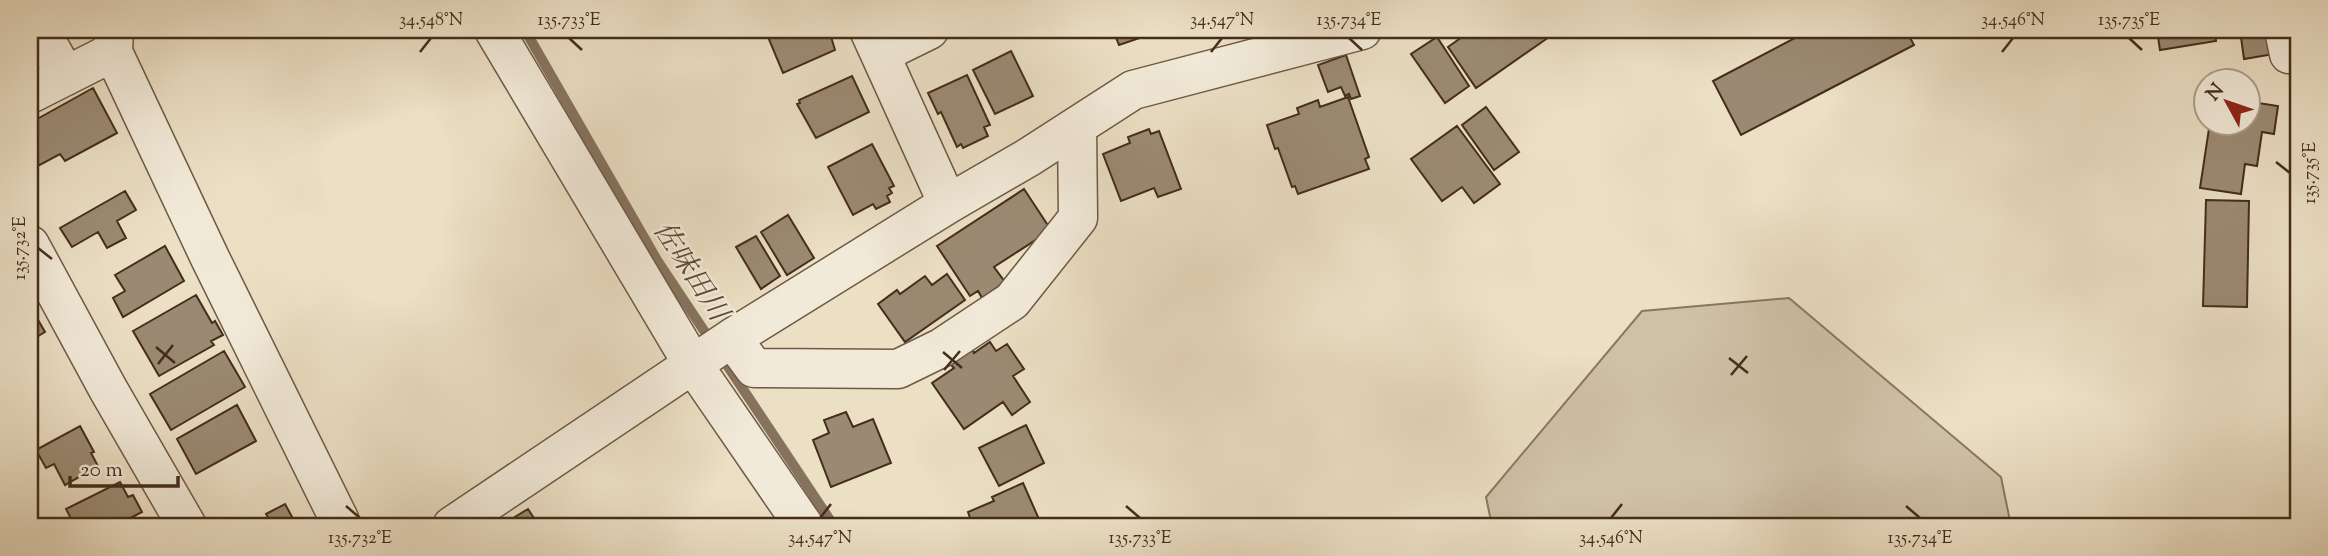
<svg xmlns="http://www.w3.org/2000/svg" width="2328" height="556" font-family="'Sorts Mill Goudy','Noto Serif JP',serif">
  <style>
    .green { fill: #cfc1a7; stroke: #8a7761; stroke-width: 2 }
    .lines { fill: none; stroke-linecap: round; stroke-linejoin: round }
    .stream { stroke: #86735e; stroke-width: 10 }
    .building { fill: #9b8a73; stroke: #442d1b; stroke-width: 2 }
    .minor-casing { stroke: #6e5a45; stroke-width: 41 }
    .minor { stroke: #f2ead9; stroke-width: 38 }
    .ticks { fill: none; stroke: #442d1b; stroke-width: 2.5 }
    .labels { text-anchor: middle; stroke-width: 5; stroke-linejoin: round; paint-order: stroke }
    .water-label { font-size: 28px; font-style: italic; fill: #604a37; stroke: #f2ead9 }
    .neatline { fill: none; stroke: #442d1b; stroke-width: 2.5 }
    .ticks-label { font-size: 18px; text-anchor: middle; fill: #442d1b }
  </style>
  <rect width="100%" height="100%" fill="#ebdfc4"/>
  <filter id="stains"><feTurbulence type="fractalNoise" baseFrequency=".00286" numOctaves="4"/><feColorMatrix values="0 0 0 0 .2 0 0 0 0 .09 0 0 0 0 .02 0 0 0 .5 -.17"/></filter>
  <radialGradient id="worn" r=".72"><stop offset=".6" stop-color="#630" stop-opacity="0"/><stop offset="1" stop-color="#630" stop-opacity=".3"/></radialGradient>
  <path class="green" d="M1789 298 2001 477 2011 526H1492L1486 497 1642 311Z"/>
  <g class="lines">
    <path class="stream" d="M525 30 657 260 834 526"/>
  </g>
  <path class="building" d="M784 30H829L835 50 783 73 768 37Z
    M1113 30H1163L1119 45Z
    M1472 30H1559L1476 88 1448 47Z
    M1810 30H1906L1914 45 1741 135 1713 81Z
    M2157 30H2214L2216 41 2160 50Z
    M2240 30H2271L2274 54 2244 59Z
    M1437 37 1469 86 1445 103 1411 54Z
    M1011 51 1033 96 995 114 973 70Z
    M1346 55 1360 96 1351 99 1349 94 1345 96 1341 87 1328 92 1318 65Z
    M967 75 990 125 984 127 988 136 963 148 961 144 957 147 941 112 938 114 928 93Z
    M852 76 869 112 816 138 797 104 800 103 799 100Z
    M93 88 117 133 65 161 60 154 36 167 33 162 30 164V123Z
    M1348 97 1369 157 1365 159 1369 169 1298 194 1295 186 1292 187 1278 148 1275 149 1267 125 1299 114 1297 108 1318 100 1320 107Z
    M2252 102 2278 106 2274 134 2262 132 2257 166 2245 164 2241 194 2200 188 2210 122H2248V107H2251Z
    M1486 107 1519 152 1494 170 1462 125Z
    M1457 126 1500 184 1474 203 1462 187 1442 201 1411 159Z
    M1149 129 1151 134 1159 131 1181 189 1158 197 1154 188 1121 201 1103 154 1130 143 1128 137Z
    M872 144 894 186 889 188 892 193 887 196 890 202 876 209 873 204 853 215 828 167Z
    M1024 189 1051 230 994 267 1005 282 982 298 978 291 970 296 937 246Z
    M125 191 136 210 117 221 126 238 107 248 98 232 72 247 60 228Z
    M2206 200 2249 201 2247 307 2203 306Z
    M788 215 814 258 787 275 761 232Z
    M756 236 780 276 761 289 736 247Z
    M165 246 184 281 123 317 113 298 125 291 115 275Z
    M947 274 965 300 905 342 878 304 897 290 900 294 925 276 932 285Z
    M196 295 212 323 215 321 223 335 211 341 214 345 159 376 133 331Z
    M30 306 45 332 30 341Z
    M990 342 996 351 1007 344 1024 369 1013 376 1030 402 1012 415 1003 402 964 429 932 383 954 368 950 364 972 349 974 353Z
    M224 351 245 387 171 430 150 394Z
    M237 405 256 441 196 474 177 439Z
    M846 412 853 427 873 419 891 463 831 487 813 440 829 433 824 420Z
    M1026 425 1044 463 999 486 979 448Z
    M80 426 94 452 91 453 98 466 65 485 54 464 46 468 36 450Z
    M120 482 128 497 133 495 142 512 115 526H75L66 509Z
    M1023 483 1042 526H973L968 512 994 501 992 497Z
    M285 504 297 526H267L272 524 266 514Z
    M528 509 539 526H500Z"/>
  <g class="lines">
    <defs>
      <path id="minor" d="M40 30 66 76
        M114 30 113 52 210 258 339 519 341 526
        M494 30 692 363 804 526
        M869 30 948 204
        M2284 30 2289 54
        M880 54 929 30
        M30 94 113 52
        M30 245 108 389 187 526
        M732 338 754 368 898 369 941 348 1012 301 1078 218 1077 127
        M452 526 732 338 948 204 1029 157 1133 90 1362 30"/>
    </defs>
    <use href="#minor" class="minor-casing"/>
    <use href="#minor" class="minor"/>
  </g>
  <path class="ticks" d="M569 38 582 50M1349 38 1362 50M2129 38 2142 50M420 52 431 38M1211 52 1222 38M2002 52 2013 38M2276 162 2290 173M38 248 52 259M156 347 175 363M943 352 962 368M1729 358 1748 373M158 364 173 345M944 370 960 351M1731 375 1747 356M346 506 360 518M1126 506 1140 518M1906 506 1920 518M820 518 831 504M1611 518 1622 504"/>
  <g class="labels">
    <g class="water-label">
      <text transform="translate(692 270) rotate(57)" y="10">佐味田川</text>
    </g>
  </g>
  <rect width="2328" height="556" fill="none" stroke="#ebdfc4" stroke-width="77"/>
  <g transform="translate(2227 102) rotate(310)"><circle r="33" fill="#f2ead9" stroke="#ac9e8d" stroke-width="2"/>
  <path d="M0-5L12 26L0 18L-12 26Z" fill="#8f2418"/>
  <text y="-10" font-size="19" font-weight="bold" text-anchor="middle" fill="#442d1b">N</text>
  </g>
  <path d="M70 476v10h108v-10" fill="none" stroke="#442d1b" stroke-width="3.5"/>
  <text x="80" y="476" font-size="21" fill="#442d1b" stroke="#f2ead9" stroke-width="5" paint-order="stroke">20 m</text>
  <rect x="38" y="38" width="2252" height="480" class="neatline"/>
  <g class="ticks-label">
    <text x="431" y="25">34.548°N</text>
    <text x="569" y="25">135.733°E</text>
    <text x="1222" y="25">34.547°N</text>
    <text x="1349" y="25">135.734°E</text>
    <text x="2013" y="25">34.546°N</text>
    <text x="2129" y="25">135.735°E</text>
    <text transform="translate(2309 173) rotate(-90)" y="6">135.735°E</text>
    <text transform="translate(19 248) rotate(-90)" y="6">135.732°E</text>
    <text x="360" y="543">135.732°E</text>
    <text x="820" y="543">34.547°N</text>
    <text x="1140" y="543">135.733°E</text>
    <text x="1611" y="543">34.546°N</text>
    <text x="1920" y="543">135.734°E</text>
  </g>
  <rect width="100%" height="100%" filter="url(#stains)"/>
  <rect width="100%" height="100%" fill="url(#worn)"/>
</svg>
